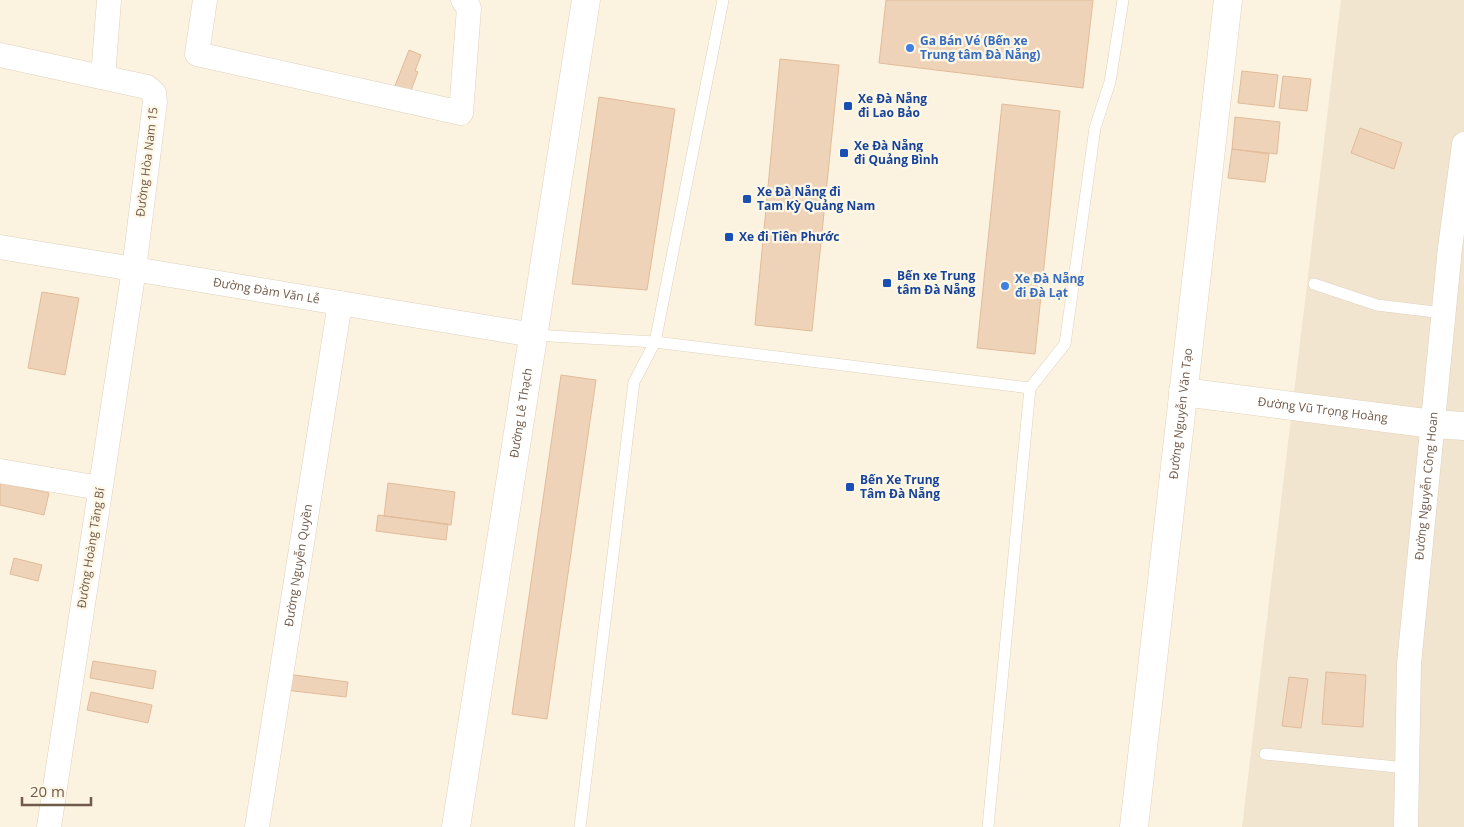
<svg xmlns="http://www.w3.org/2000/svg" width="1464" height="827" font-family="'Open Sans',sans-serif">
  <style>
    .residential { fill: #f2e5cf }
    .building { fill: #efd3b9; stroke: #e1bb9a }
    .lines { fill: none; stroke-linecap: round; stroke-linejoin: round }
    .lane-casing { stroke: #dfd0bd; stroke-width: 12 }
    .street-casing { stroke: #dfd0bd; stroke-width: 25 }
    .secondary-casing { stroke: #e3d1bb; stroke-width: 29 }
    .lane { stroke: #fff; stroke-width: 11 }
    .street { stroke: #fff; stroke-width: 24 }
    .secondary { stroke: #fff; stroke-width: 28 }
    .shop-dot { fill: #3f7fe0; stroke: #fef7e6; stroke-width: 2 }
    .transit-dot { fill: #1a4fb4; stroke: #fef7e6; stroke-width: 2 }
    .labels { text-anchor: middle; stroke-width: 4.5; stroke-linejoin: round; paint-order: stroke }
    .shop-label { font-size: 12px; font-weight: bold; fill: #366cbe; stroke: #fef7e6; text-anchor: start }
    .transit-label { font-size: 12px; font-weight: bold; fill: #164399; stroke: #fef7e6; text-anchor: start }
    .street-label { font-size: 12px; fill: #715a49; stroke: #fef7e6 }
  </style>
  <rect width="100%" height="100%" fill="#fbf3e0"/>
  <path class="residential" d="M1341 0H1464V827H1242Z"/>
  <path class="building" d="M886 0H1093L1083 88 879 63Z
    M409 50 421 55 415 71 418 72 408 98 393 91Z
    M780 59 839 65 812 331 755 325Z
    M1242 71 1278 75 1274 107 1238 103Z
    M1283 76 1311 79 1307 111 1279 108Z
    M599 97 675 109 647 290 572 284Z
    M1002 104 1060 111 1035 354 977 348Z
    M1235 117 1280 122 1277 154 1232 149Z
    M1360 128 1402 143 1394 169 1351 153Z
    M1232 149 1269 154 1265 182 1228 178Z
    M42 292 79 298 65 375 28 368Z
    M561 375 596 380 547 719 512 714Z
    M0 482 49 493 44 515 0 505Z
    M388 483 455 492 451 525 384 516Z
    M378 515 448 524 446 540 376 531Z
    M14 558 42 565 38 581 10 574Z
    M93 661 156 671 153 689 90 678Z
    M1326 672 1366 675 1363 727 1322 724Z
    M287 674 348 682 346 697 285 690Z
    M1289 677 1308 679 1301 728 1282 726Z
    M91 692 152 705 148 723 87 710Z"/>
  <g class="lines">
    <defs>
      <path id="lane" d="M723 0 655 342 1030 388 1065 344 1095 128 1110 82 1123 0
        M1314 284 1377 305 1443 313
        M534 335 655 342 634 382 580 827
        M1265 754 1407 768
        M988 827 1030 388"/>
      <g id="street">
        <path d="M205 0 197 54 461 113 469 8 463 0"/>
        <path d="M0 55 147 87 154 93 155 102 134 269 49 827"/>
        <path d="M103 77 109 0"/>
        <path id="s1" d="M0 247 534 335"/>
        <path d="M0 471 100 488"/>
        <path id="s2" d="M257 827 340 303"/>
        <path id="s3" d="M1406 827 1409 664 1450 248 1464 144"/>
      </g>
      <g id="secondary">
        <path id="s4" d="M1183 392 1433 424 1464 426"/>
        <path id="s5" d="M456 827 586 0"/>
        <path id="s6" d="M1134 827 1228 0"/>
      </g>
    </defs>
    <use href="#lane" class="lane-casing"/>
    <use href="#street" class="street-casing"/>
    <use href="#secondary" class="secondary-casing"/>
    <use href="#lane" class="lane"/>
    <use href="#street" class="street"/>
    <use href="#secondary" class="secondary"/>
  </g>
  <g class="shop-dot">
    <circle cx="910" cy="48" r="5"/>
    <circle cx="1005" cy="286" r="5"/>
  </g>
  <g class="transit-dot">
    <rect x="843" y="101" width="10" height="10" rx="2.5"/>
    <rect x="839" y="148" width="10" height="10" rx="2.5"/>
    <rect x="742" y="194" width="10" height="10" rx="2.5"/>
    <rect x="724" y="232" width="10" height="10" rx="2.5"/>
    <rect x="882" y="278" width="10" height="10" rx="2.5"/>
    <rect x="845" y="482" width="10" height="10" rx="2.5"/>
  </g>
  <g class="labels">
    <g class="shop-label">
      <text x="920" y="45">Ga Bán Vé (Bến xe<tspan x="920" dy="14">Trung tâm Đà Nẵng)</tspan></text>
      <text x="1015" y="283">Xe Đà Nẵng<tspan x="1015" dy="14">đi Đà Lạt</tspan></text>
    </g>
    <g class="transit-label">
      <text x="858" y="103">Xe Đà Nẵng<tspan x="858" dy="14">đi Lao Bảo</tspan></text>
      <text x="854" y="150">Xe Đà Nẵng<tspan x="854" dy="14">đi Quảng Bình</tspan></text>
      <text x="757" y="196">Xe Đà Nẵng đi<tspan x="757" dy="14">Tam Kỳ Quảng Nam</tspan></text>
      <text x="739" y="241">Xe đi Tiên Phước</text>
      <text x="897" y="280">Bến xe Trung<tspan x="897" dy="14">tâm Đà Nẵng</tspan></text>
      <text x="860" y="484">Bến Xe Trung<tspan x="860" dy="14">Tâm Đà Nẵng</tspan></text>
    </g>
    <g class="street-label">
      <text transform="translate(147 162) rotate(-83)" y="4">Đường Hòa Nam 15</text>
      <text dy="4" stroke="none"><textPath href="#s1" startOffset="270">Đường Đàm Văn Lễ</textPath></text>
      <text dy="4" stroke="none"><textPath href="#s4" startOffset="141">Đường Vũ Trọng Hoàng</textPath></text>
      <text dy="4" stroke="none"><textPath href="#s5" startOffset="419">Đường Lê Thạch</textPath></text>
      <text dy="4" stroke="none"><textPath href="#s6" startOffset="416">Đường Nguyễn Văn Tạo</textPath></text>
      <text dy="4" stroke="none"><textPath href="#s3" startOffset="342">Đường Nguyễn Công Hoan</textPath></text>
      <text transform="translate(91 548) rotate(-81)" y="4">Đường Hoàng Tăng Bí</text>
      <text dy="4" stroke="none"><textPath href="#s2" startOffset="265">Đường Nguyễn Quyền</textPath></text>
    </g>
  </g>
  <path d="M22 797v8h69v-8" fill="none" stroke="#715a49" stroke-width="2.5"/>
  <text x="30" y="797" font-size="15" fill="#715a49" stroke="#fef7e6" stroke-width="4" paint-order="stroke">20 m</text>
</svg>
